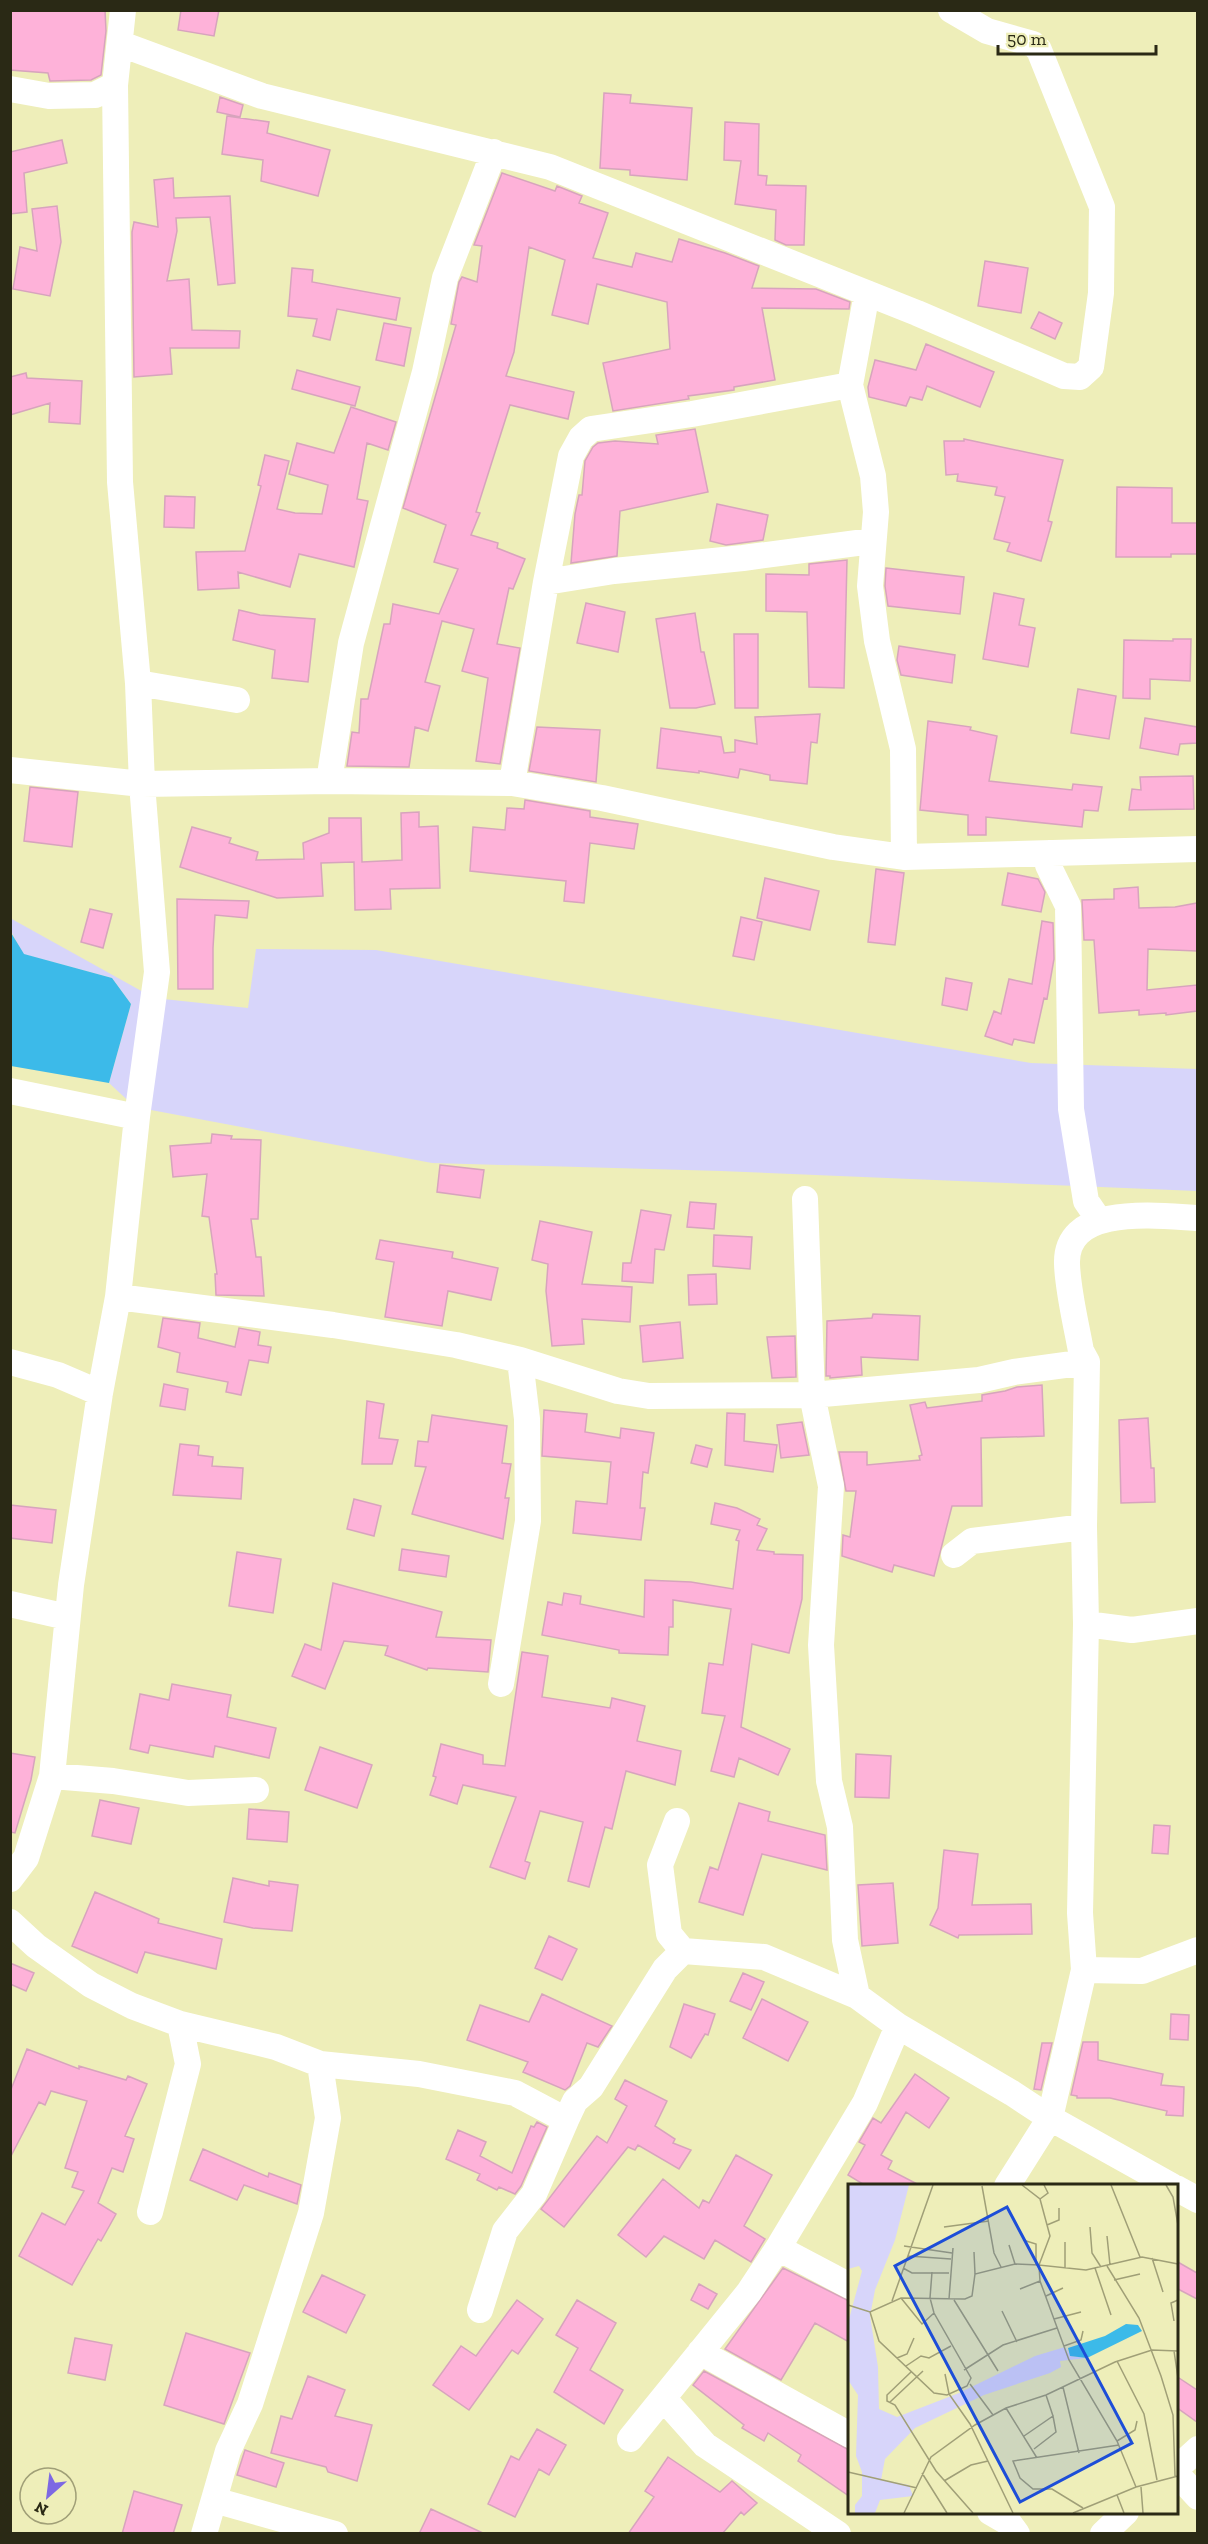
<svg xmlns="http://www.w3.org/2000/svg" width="1208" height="2544" font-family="'Zilla Slab',serif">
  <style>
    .green { fill: #d7d5fa }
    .water { fill: #3cbae9 }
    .building { fill: #feb2d9; stroke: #d7a4bd; stroke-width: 1.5 }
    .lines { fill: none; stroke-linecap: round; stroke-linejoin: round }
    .minor { stroke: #fff; stroke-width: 26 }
    .inset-road { fill: none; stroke: #a09f77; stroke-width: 1.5 }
    .view { fill: #1d4ed8; fill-opacity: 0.15; stroke: #1d4ed8; stroke-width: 3 }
    .inset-edge { fill: none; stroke: #2a2915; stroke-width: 3 }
  </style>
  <rect width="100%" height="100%" fill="#eeeeb9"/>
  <path class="green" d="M10 918 154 998 248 1008 256 949 376 950 1031 1063 1197 1069V1191L721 1171 432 1163 135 1107 109 1083 131 1004 112 978 23 954 11 931Z"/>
  <path class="water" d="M10 931 24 954 112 978 131 1004 109 1083 11 1066Z"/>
  <path class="building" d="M10 10H105L106 31 101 75 91 80 50 81 48 73 10 70Z
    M181 10H219L214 36 178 30Z
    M604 93 631 95 630 103 692 108 687 180 630 175V170L600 168Z
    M220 97 243 105 240 117 217 112Z
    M227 116 269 122 267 133 330 150 318 196 261 181 263 160 222 154Z
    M725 122 759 124 758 175 767 176 766 185 806 186 804 245H786L775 240 776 210 735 204 741 161 724 160Z
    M62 140 67 163 24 173 27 212 10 214V152Z
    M502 173 555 191 557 186 582 196 579 203 608 213 593 258 632 267 636 253 672 262 679 239 725 253 759 266 752 288 816 289 850 302 849 309 762 308 775 380 734 387V390L688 396 689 399 613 411 603 363 670 349 667 302 597 284 588 324 552 315 565 260 529 247 514 352 506 376 574 392 568 419 510 405 476 512 480 513 471 535 498 543 497 548 525 559 513 589 509 588 497 644 520 648 500 764 476 761 488 678 462 671 474 629 442 621 425 682 440 686 428 731 415 727 409 767 347 766 352 732 359 733 361 699H368L384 624H390L393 604 439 614 458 569 434 562 446 525 403 508 456 325 451 324 459 282 462 277 477 282 482 246 474 245Z
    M173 178 174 198 230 196 235 283 218 285 210 217 176 218 177 231 167 281 189 279 192 330 240 331 239 348H170L172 374 134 377 132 232 134 222 158 227 154 180Z
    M57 206 61 242 50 296 13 289 20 247 37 251 32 209Z
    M985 261 1028 268 1021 313 978 306Z
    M292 268 313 270 312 282 400 298 396 320 337 309 330 340 313 336 317 319 288 316Z
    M1039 312 1062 323 1055 339 1031 328Z
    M384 323 411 328 404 366 376 360Z
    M926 344 994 372 980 407 927 386 922 400 910 397 906 406 869 397 868 387 875 360 916 370Z
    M297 370 360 387 355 406 292 389Z
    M26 373 27 378 82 381 80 424 49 422 50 403 10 415V377Z
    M351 407 396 422 388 450 367 443 357 499 368 501 354 567 299 554 290 587 238 572 239 588 198 590 196 552 245 551 261 486 258 485 265 455 289 461 277 509 295 513 322 514 328 485 289 474 297 443 334 453Z
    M695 429 708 492 620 511 617 556 571 563 575 514 579 495H582L585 461 593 447 598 443 615 441 658 444 656 435Z
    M964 439 1063 460 1048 521 1052 522 1041 561 1007 551 1010 543 994 539 1005 497 995 495 997 487 957 481 958 474 946 475 944 441H964Z
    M1117 487 1172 488V523H1197V554H1171V557H1116Z
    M165 496 195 497 194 528 164 527Z
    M717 504 768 515 763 540 726 545 710 541Z
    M847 560 844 688 809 687 807 612 766 611V574L809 575V564Z
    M886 568 964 577 960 614 888 606 885 586Z
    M994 593 1024 599 1019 625 1035 628 1028 667 983 659Z
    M586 603 625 612 618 652 577 643Z
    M239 610 260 615 315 619 308 682 272 678 275 650 233 640Z
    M695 613 701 652H704L715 704 696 708H670L656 619Z
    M734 634H758V708H735Z
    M1173 639H1191L1190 681 1150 679V699L1123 698 1124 640 1173 641Z
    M899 646 955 655 952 683 901 675 897 660Z
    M1078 689 1116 696 1109 739 1071 733Z
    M820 714 817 743 811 742 807 784 770 780V775L740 769 738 778 699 771V773L657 768 661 728 721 737 724 753 735 752V740L757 744 755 717Z
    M1145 718 1197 727V743L1180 744 1178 755 1140 748Z
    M928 721 971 727 970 730 997 736 989 781 1072 790 1073 784 1102 787 1098 811 1084 810 1082 827 986 817V835H968V815L920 810Z
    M537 727 600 730 596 782 529 771Z
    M1193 776 1194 809 1129 810 1132 789 1141 790 1140 777Z
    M30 787 78 792 72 847 24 841Z
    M525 800 590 811V817L638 824 634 849 590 843 584 903 564 901 566 881 470 871 473 827 505 830 507 808 524 809Z
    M419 812V827L438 826 440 888 390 889 391 909 355 910 354 862 321 863 323 896 302 897 277 898 180 867 192 827 231 838 229 843 258 852 256 860 304 859 303 843 329 833V818H361L362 862 402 860 401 813Z
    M876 869 904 873 895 945 868 942Z
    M1008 873 1038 879 1045 892 1041 912 1002 905Z
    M765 878 819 891 810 930 757 918Z
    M1138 887 1139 908 1175 907 1197 903V951L1148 949 1147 990 1197 985V1011L1166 1015V1013L1139 1015V1010L1099 1013 1094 940H1084L1082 900 1114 899V889Z
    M177 899 249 901 247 918 215 915 213 948V989H178Z
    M90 909 112 914 103 948 81 942Z
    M741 917 762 922 754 960 733 956Z
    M1042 921 1053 923 1054 959 1047 999 1044 998 1034 1043 1014 1039 1012 1045 985 1036 994 1011 1001 1014 1009 979 1032 984Z
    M946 978 972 983 967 1010 942 1005Z
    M212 1134 232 1136 231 1139 261 1140 258 1219H251L256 1257H261L264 1296 216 1295 215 1274H217L209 1217 202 1216 207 1174 173 1177 170 1146 211 1143Z
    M440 1165 484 1170 480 1198 437 1192Z
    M690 1202 716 1204 714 1229 687 1227Z
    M641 1210 671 1215 664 1250 655 1249 653 1283 622 1281 623 1263H631Z
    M540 1221 592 1232 582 1284 632 1287 630 1322 582 1319 584 1344 552 1346 546 1291 548 1264 532 1260Z
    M714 1235 752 1237 750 1269 713 1266Z
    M380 1240 453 1252 452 1258 498 1268 491 1300 448 1291 442 1326 385 1317 394 1262 376 1259Z
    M716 1274 717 1304 689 1305 688 1275Z
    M873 1314 920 1316 918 1360 861 1357 862 1375 830 1378V1376H826L827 1321 872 1318Z
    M163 1318 200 1323 198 1338 235 1347 239 1328 260 1332 258 1345 271 1347 268 1363 249 1360 241 1395 226 1392 228 1382 177 1372 180 1353 158 1347Z
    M680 1322 683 1358 643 1362 640 1326Z
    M795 1336 796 1377 772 1378 767 1337Z
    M164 1384 188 1389 185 1410 160 1406Z
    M1042 1385 1044 1436 981 1438 982 1506H952L934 1576 894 1565 892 1572 842 1556 843 1535 850 1537 856 1491H846L839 1452H867V1465L920 1460 919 1456 922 1455 910 1405 925 1402 927 1408 982 1401V1395L1005 1391 1017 1387Z
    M367 1401 384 1404 379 1438 398 1440 392 1464H362Z
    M544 1410 587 1414 585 1432 620 1438 621 1428 654 1433 648 1473 643 1472 640 1508H645L641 1540 573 1533 576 1501 607 1504 611 1462 542 1456Z
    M727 1413 745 1414 744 1441 777 1445 773 1472 725 1465Z
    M432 1415 507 1426 502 1463 511 1464 505 1498H509L503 1539 412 1514 426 1467 415 1466 418 1441 428 1442Z
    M1148 1418 1151 1468H1154L1155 1502 1121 1503 1119 1420Z
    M802 1422 809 1455 781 1458 777 1425Z
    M180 1444 199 1446 198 1455 213 1457 212 1466 243 1468 241 1499 173 1495Z
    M696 1445 712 1449 707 1467 691 1463Z
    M354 1499 381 1506 374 1536 347 1529Z
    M715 1503 737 1508 760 1519 757 1525 767 1529 757 1550 774 1552V1554L803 1555 802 1599 789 1653 752 1644 741 1727 790 1749 778 1775 739 1758 734 1777 711 1771 725 1716 702 1713 709 1663 723 1665 731 1609 673 1600V1627H669L668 1655 619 1653V1650L542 1635 548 1602 562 1605 564 1593 581 1596 580 1604 644 1617 645 1580 691 1582 733 1589 739 1541 736 1540 740 1530 711 1524Z
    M10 1505 56 1510 52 1543 10 1538Z
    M402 1549 449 1556 446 1577 399 1570Z
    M237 1552 281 1559 273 1613 229 1606Z
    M333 1583 442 1612 436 1637 491 1640 488 1672 428 1668 427 1670 385 1655 388 1646 344 1641 325 1689 292 1676 305 1644 321 1650Z
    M522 1652 548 1656 542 1697 610 1708 612 1698 645 1706 637 1741 681 1751 675 1785 626 1771 612 1829 605 1827 589 1887 568 1881 583 1822 540 1811 525 1861 530 1863 525 1879 490 1867 516 1797 463 1785 457 1804 430 1795 436 1777 433 1776 441 1744 483 1755V1764L505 1766Z
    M172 1684 231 1695 227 1717 276 1728 269 1758 215 1746 213 1757 150 1745 148 1753 130 1749 140 1694 169 1700Z
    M320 1747 372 1765 357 1808 305 1790Z
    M10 1753 35 1757 31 1780 15 1833 10 1832Z
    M856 1754 891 1756 889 1798 855 1797Z
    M100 1800 139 1808 131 1844 92 1836Z
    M739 1803 770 1812 768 1821 825 1835 827 1870 762 1854 743 1915 699 1902 710 1867 718 1870Z
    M249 1809 289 1812 287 1842 247 1839Z
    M1154 1825 1170 1826 1168 1854 1152 1853Z
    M944 1850 978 1854 972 1905 1031 1904 1032 1934 959 1935 958 1938 930 1925 938 1908Z
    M233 1878 269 1886V1881L298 1885 292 1931 253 1928 224 1922Z
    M893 1883 898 1943 862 1946 858 1885Z
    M95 1892 159 1919 158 1923 222 1939 216 1969 145 1952 137 1973 72 1946Z
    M549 1936 577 1949 562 1980 535 1968Z
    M10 1963 34 1973 26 1991 10 1984Z
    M743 1973 764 1982 751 2010 730 2001Z
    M542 1994 612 2026 598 2047 587 2043 570 2086 565 2090 523 2072 528 2062 467 2040 480 2005 529 2022Z
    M762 1999 808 2022 788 2061 743 2038Z
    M684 2004 715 2014 708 2035 705 2034 691 2058 670 2047Z
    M1171 2014 1189 2015 1188 2040 1170 2039Z
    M1083 2042H1098V2060L1163 2074 1161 2085 1184 2087 1183 2116 1166 2115 1167 2111 1110 2098H1077V2096L1071 2095Z
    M1042 2043H1052L1041 2090 1034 2089Z
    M27 2049 79 2069V2066L126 2080 128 2076 147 2084 125 2136 134 2139 123 2172 112 2168 98 2203 116 2214 101 2241 98 2239 72 2285 19 2256 42 2213 65 2225 84 2191 72 2187 78 2172 65 2168 87 2101 51 2091 45 2105 39 2102 10 2158V2092Z
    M915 2074 949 2098 929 2128 906 2112 881 2155 892 2161 888 2169 921 2186H866L848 2175 865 2145 859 2142 873 2118 881 2123Z
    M625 2080 667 2101 655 2126 675 2139 673 2143 691 2150 679 2169 638 2145 635 2150 628 2147 564 2227 541 2209 597 2136 607 2143 627 2106 615 2099Z
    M537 2122 547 2127 521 2186 515 2194 499 2187 497 2190 477 2180 480 2174 446 2159 458 2130 486 2142 480 2156 512 2173 531 2126 534 2127Z
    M203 2149 268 2177 269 2173 301 2185 297 2204 244 2185 237 2200 190 2180Z
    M736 2155 772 2175 744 2226 765 2239 751 2262 715 2240 704 2259 664 2236 646 2257 618 2235 663 2179 699 2208 703 2200 709 2203Z
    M1176 2261 1197 2273V2299L1176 2288Z
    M783 2268 849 2301V2342L815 2323 781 2380 725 2349Z
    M322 2275 365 2295 346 2333 303 2312Z
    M699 2284 717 2294 708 2309 691 2300Z
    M517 2300 543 2319 518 2354 512 2350 469 2410 433 2385 461 2346 476 2356Z
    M577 2300 616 2323 590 2370 623 2390 604 2424 554 2392 578 2348 556 2335Z
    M186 2333 250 2353 224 2424 164 2405Z
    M75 2338 112 2345 105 2380 68 2373Z
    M704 2371 849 2450V2496L798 2461 801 2455 768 2433 764 2441 742 2428 744 2425 693 2385Z
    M308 2376 345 2390 335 2416 372 2425 357 2481 328 2472 326 2467 271 2453 281 2416 292 2419Z
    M1176 2376 1197 2390V2422L1176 2407Z
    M537 2429 566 2445 549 2475 539 2469 515 2517 488 2504 511 2456 519 2460Z
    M245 2450 284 2463 276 2487 237 2475Z
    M668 2457 720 2492 732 2481 757 2503 744 2515 741 2512 722 2534H628L654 2497 645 2491Z
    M134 2491 182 2505 173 2534H122Z
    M431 2509 485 2534H419Z"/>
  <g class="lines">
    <path class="minor" d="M121 44 262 96 550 167 917 313 1064 376 1080 377 1091 367 1101 293 1102 207 1039 50 1033 44 987 31 951 10
      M10 89 49 96 95 95 115 85
      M867 293 850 385 873 476 876 512 870 586 877 641 903 749 904 857
      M546 582 571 456 581 438 591 429 692 414 850 385
      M138 683 237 700
      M10 770 142 784 329 781 512 783 602 798 833 847 904 857 1198 849
      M329 781 351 643 425 372 445 278 494 152
      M512 783 546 582 614 571 743 558 872 541
      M1050 853 1048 865 1068 906 1071 1109 1086 1201 1099 1220
      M10 1091 137 1117
      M805 1199 812 1395 831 1486 821 1645 829 1781 840 1827 845 1940 857 1996
      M118 1297 333 1325 456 1345 520 1360 618 1391 649 1396 812 1395 979 1380 1014 1372 1087 1362
      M10 1362 58 1375 100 1393
      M954 1555 972 1541 1084 1527
      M10 1604 67 1617
      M1086 1624 1132 1630 1198 1621
      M501 1684 528 1521 527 1419 520 1360
      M52 1776 113 1781 188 1793 256 1790
      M677 1821 660 1865 669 1934 683 1951
      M10 1879 26 1858 52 1776 71 1585 100 1393 118 1297 137 1117 157 972 142 784 138 683 120 482 115 85 123 10
      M10 1922 36 1946 91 1985 132 2006 180 2024 276 2047 320 2064 419 2074 515 2093 566 2120 575 2101 591 2087 665 1969 683 1951 764 1957 857 1996 898 2026 1012 2093 1050 2118 1172 2186
      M1084 1970 1142 1971 1198 1950
      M1007 2186 1050 2118 1084 1970 1080 1913 1086 1624 1084 1527 1087 1362 1081 1351C1076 1323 1068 1292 1067 1264 1065 1203 1159 1216 1198 1218
      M1176 2188 1198 2200
      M150 2212 188 2064 180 2024
      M778 2248 850 2286
      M480 2310 505 2231 534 2194 566 2120
      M700 2352 850 2435
      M664 2399 705 2445 838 2534
      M630 2439 749 2292 778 2248 865 2103 898 2026
      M1176 2469 1198 2449
      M1176 2473 1198 2497
      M214 2500 335 2534
      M990 2512 1009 2523 1017 2534
      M204 2534 228 2451 250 2404 311 2213 328 2118 320 2064
      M1103 2534 1126 2512"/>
  </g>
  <g transform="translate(848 2184)">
    <rect width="330" height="330" fill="#eeeeb9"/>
    <path d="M0 1H61L47 56 27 106 22 132 30 183 31 225 49 233 111 209 187 172 217 163 223 172 239 174 212 177 213 183 202 189 136 211 67 244 37 275 33 296 61 301 65 312 32 316 27 329H7V321L14 312V288L8 272 10 211 0 196V139L14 87 11 82 0 85Z" fill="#d7d5fa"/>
    <path d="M278 140 290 141 294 147 239 174 222 172 220 164 257 152Z" fill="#3cbae9"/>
    <path class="inset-road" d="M263 1 292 73M318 1 325 13 330 41M134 2 146 69 153 83M192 15 200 9 196 1M199 41 211 36V24M96 43 141 37M242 43 244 69 253 83M259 52 262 81M175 56 188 60V81M217 58V84M161 61 167 80M56 62 104 69M126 68 127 90M60 72 103 75M304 74 315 108M259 82 291 134 313 192 325 231 327 292M55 84 64 89H101M247 84 263 131M266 96 292 90M172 105 192 97M198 112 215 104M53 114 74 140 86 129M101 115 105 64M106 116 150 187M44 117 85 1M0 121 22 128 53 114 117 115 124 112 127 90 167 80 191 81 202 52 192 15 174 1M154 127 169 158M22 128 31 157 86 209 99 211 119 202 123 194 86 129 82 114 84 88M206 135 233 128M326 137 323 119 330 116M216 162 233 156 235 147M326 167 330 194M49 174 59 170 66 154M269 177 296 230 309 296M58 182 73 172 81 174 103 162M116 186 155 161 209 144M63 188 39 211V217L47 221 88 287 125 329M97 190 101 210 122 240 165 329M122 200 145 231M215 203 231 269M42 218 75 187M158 224 189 274M176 252 205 232 198 211M269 257 287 246 289 237M186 265 208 248 205 232M0 288 69 304M74 289 99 329M96 297 123 281 140 277M288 303 269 257 221 176 192 97 191 81 238 86 294 73 330 80M293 303 295 329M269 311 276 329M235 324 204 305H185L172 294 165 277 271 261M56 329 83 273 127 241 158 224 198 211 267 178 304 166 330 167M225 329 288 303 330 292"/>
    <path class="view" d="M159 23 284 259 172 318 47 82Z"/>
    <rect width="330" height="330" class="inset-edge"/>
  </g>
  <rect width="1208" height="2544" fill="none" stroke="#2a2915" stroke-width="24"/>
  <g transform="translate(48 2496) rotate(208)"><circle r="28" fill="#eeeeb9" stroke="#a09f77" stroke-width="1.5"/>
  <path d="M0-4.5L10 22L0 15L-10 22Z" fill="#7d68e3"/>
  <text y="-9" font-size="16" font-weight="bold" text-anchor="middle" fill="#2a2915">N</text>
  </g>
  <path d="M998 45v9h158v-9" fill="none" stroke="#2a2915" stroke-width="3"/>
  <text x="1007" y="45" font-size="18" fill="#2a2915" stroke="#eeeeb9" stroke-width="4.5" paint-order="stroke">50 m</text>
</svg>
